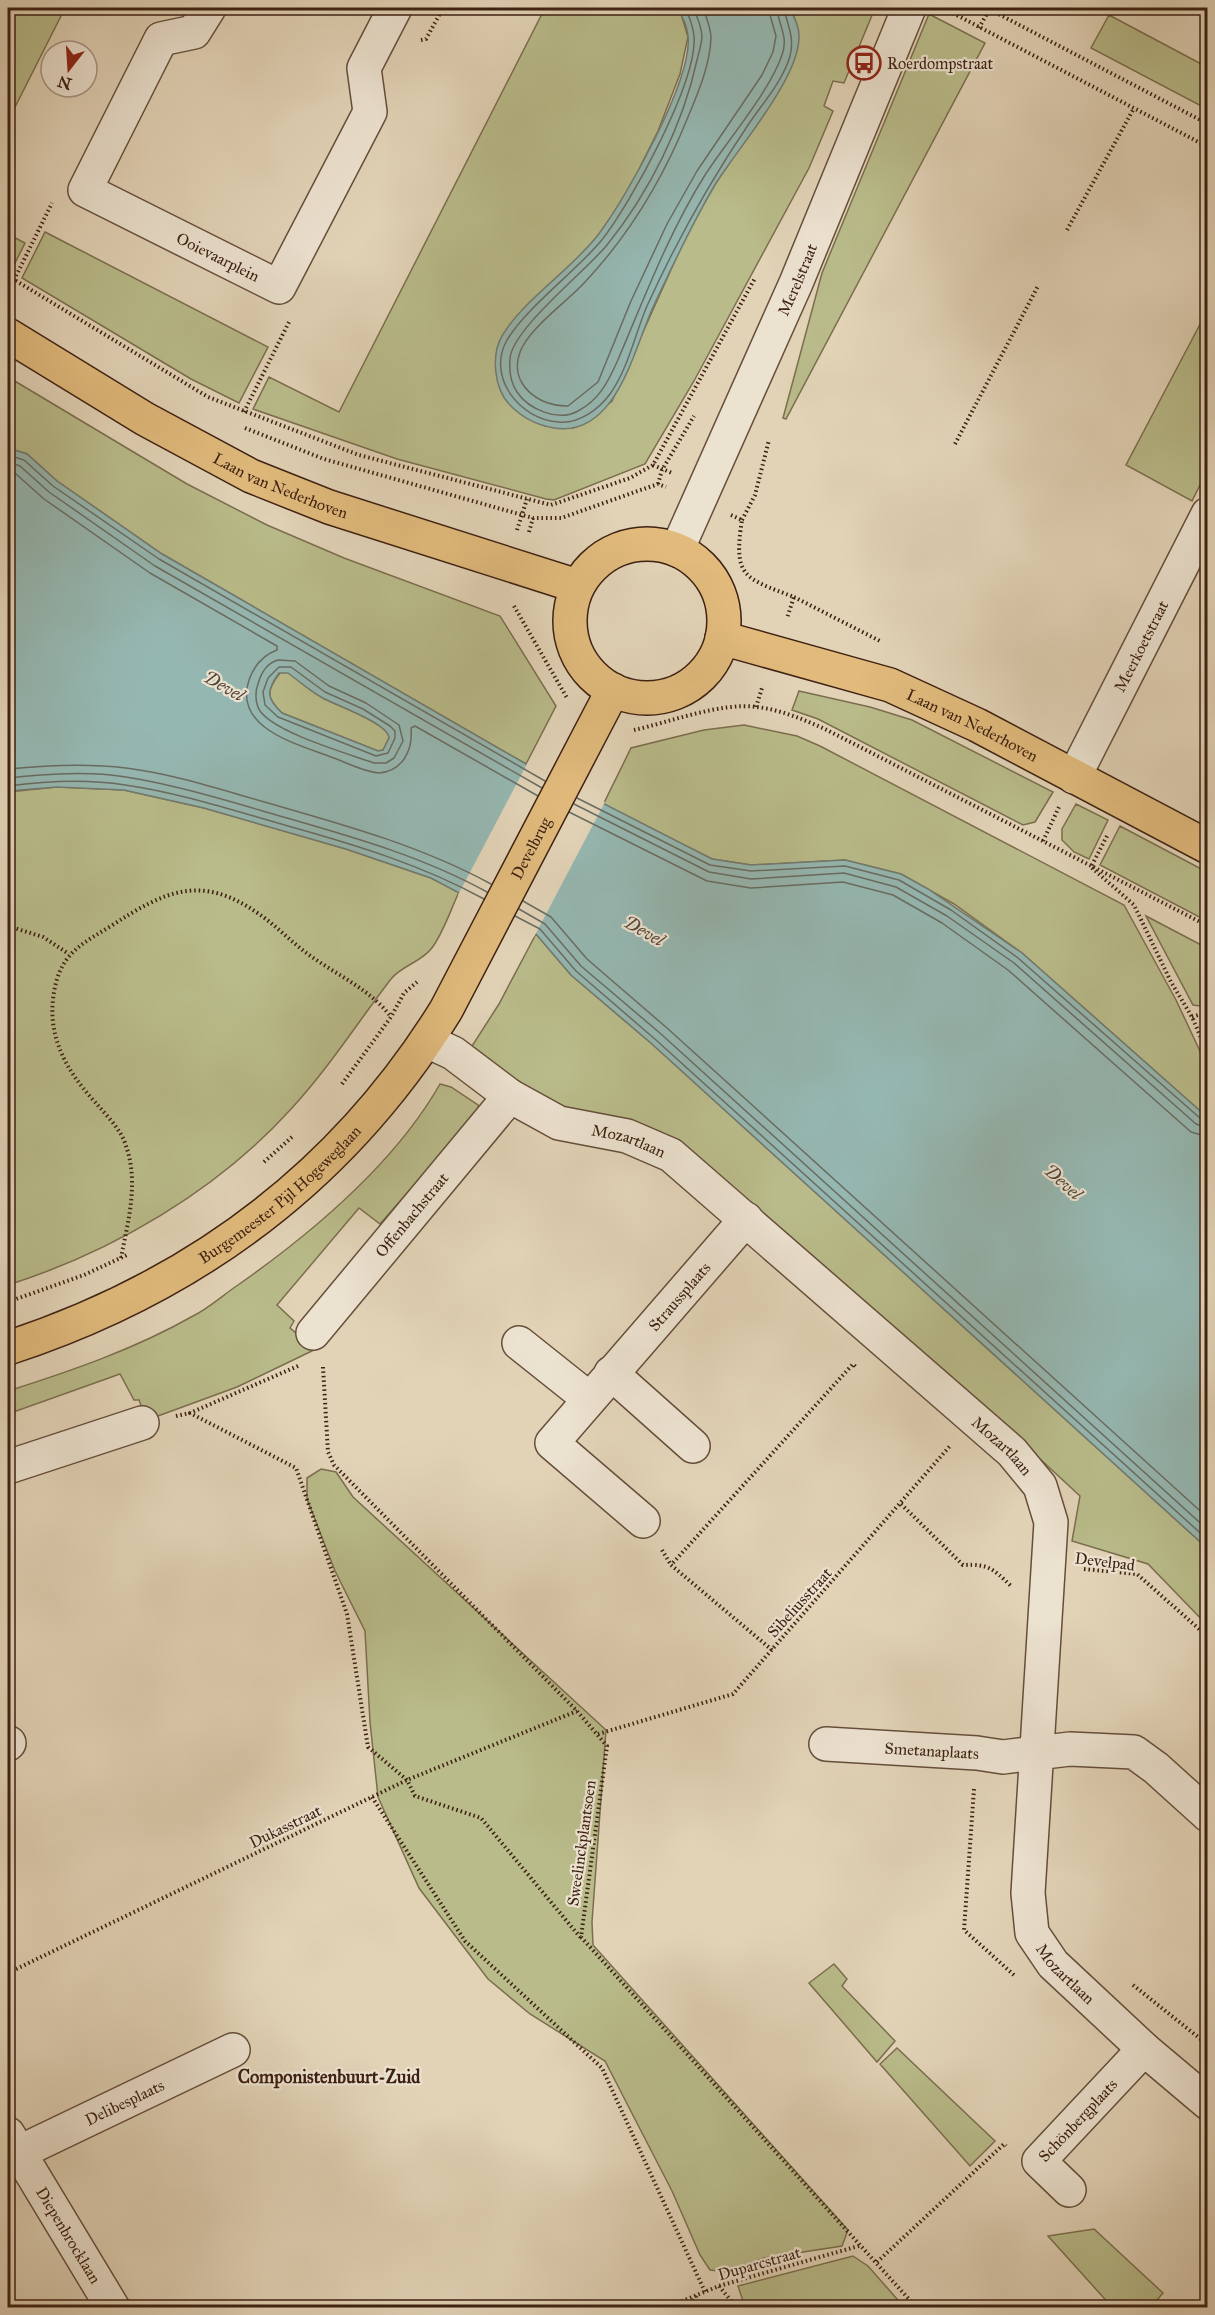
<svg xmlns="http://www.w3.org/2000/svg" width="1215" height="2315" font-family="'IM FELL Great Primer',serif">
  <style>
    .green { fill: #b9bb8a; stroke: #7b6e4e; stroke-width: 1.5 }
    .water { fill: #95b7b1; stroke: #727b71; stroke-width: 1.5; fill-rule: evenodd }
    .pier { fill: #e2d3b7 }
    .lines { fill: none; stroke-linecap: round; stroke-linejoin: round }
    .shore { stroke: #696c62; stroke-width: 1.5 }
    .minor-casing { stroke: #664e3b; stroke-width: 36 }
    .major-casing { stroke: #3d2112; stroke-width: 36 }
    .path { stroke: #3d2112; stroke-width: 4; stroke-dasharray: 1.5 3; stroke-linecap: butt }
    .minor { stroke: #ece2d0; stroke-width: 33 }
    .major { stroke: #e1ba7c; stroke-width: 33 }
    .labels { text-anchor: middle; stroke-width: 4.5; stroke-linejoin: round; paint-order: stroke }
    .poi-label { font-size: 16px; fill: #3d2112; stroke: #ece2d0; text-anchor: start }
    .street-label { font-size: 16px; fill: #3d2112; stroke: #ece2d0 }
    .water-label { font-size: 18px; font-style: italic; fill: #53463a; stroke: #ece2d0 }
    .neighbourhood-label { font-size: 18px; font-weight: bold; fill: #3d2112; stroke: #ece2d0 }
  </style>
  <rect width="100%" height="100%" fill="#e2d3b7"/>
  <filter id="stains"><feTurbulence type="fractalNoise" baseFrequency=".00333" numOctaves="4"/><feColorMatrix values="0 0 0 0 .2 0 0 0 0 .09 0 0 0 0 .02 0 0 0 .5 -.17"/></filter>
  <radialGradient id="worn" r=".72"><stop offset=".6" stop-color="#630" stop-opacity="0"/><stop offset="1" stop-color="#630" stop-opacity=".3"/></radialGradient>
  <path class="green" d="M9 8H65L8 121V11Z
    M545 8H676L681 14 688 37 680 74 658 131 635 177 623 200 597 237 497 349V375L545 426 573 428 586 423 612 401 687 234 716 183 781 87 795 19 789 8H875L844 83 833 81 824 106 833 111 809 168 694 381 645 464 554 500 546 499 397 459 253 409 269 377 339 412Z
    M929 14 985 43 786 419 783 418 822 273Z
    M1109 15 1207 67V103L1205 108 1091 48Z
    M45 232 268 347 239 403 191 379 22 278Z
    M8 234 25 243 11 271 8 269Z
    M1207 311V471L1192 501 1126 465Z
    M8 377 187 484 267 525 344 558 500 616 556 706 526 764 162 554 57 481 27 454 8 448Z
    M288 672C299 681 310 691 323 698 335 705 390 724 389 738L383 750 378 751 282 713C266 698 266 691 280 673Z
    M799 691 870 707 912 720 1053 792 1035 822 1023 825 818 719 792 710Z
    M744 725 797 736 820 746 1124 905 1176 1000 1207 1066V1117L1022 953 954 904 901 874 845 860 751 865 712 859 603 805 631 748 704 730Z
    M57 787 124 790 204 808 346 849 431 878 459 892C451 909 442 936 431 949 421 962 401 966 391 979 358 1022 328 1069 291 1109 217 1191 112 1252 8 1285V792Z
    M1076 804 1108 820 1089 859 1074 852 1062 840V829Z
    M1120 826 1207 872V921L1100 865Z
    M1146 916 1207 948V1007L1193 1005Z
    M536 934 571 975 652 1044 1207 1548V1625L1148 1564 1072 1541 1080 1496 984 1407 628 1119 565 1110 538 1097 472 1046 499 1004Z
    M440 1084 451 1087 478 1105 479 1112 380 1224 359 1208 277 1305 294 1321 290 1328 316 1349 237 1387 147 1420 139 1400H134L120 1374 8 1414V1391C71 1371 135 1349 193 1316 209 1308 223 1295 238 1285 312 1233 395 1163 440 1084Z
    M321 1469 336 1472 353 1497 606 1730 592 1922 593 1945 848 2230 842 2246 764 2258 728 2272 710 2270 700 2255 672 2191 605 2061 530 2014 488 1979 419 1888 378 1797 370 1722 365 1631 335 1571 307 1499V1478Z
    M834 1964 847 1979 842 1986 895 2041 877 2062 809 1983Z
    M897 2048 995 2141 970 2166 880 2064Z
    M1094 2229 1163 2293 1151 2307H1112L1048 2236Z
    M853 2256 868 2266 904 2307H745L738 2286Z"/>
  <path class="water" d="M676 8H789C794 16 799 26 799 36 800 77 739 147 716 183 692 223 673 265 653 307 634 349 616 438 554 428 536 425 521 417 509 404 494 388 491 355 502 336 523 300 571 270 598 235 625 200 693 79 688 36 687 25 682 15 676 8Z
    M8 448 27 454 57 481 162 554 526 764 712 859 751 865 845 860 901 874 928 889 1022 953 1207 1117V1548L652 1044 571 975 536 934 431 878 346 849 204 808 124 790 57 787 8 791ZM279 673H288C299 681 310 691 323 698 335 705 389 723 389 738L383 750 378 751 282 713C266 698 266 691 279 673Z"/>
  <path class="pier" d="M528 762 605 802 534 937 458 895Z"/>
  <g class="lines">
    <path class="shore" d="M684 8C689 14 693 27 694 36 698 81 630 205 601 241 575 272 527 307 507 340 486 377 520 420 559 422 579 424 599 409 610 394 628 369 635 334 647 306 676 242 709 183 748 125 762 104 783 81 790 56 795 37 787 25 784 8
      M693 8C697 16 701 26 702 36 702 43 699 52 697 60 683 125 649 193 607 245 586 271 511 330 510 359 509 370 511 383 517 392 529 410 559 422 578 411 599 400 608 382 617 362 644 299 668 234 705 175 727 141 770 91 782 55 789 36 778 25 777 8
      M703 8C706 17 711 28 711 38 710 65 698 93 688 117 663 179 631 233 585 282 568 301 529 328 520 352 508 384 539 407 568 406L598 382 631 301 667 224 697 171 762 75 773 52 776 36 768 8
      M8 455 24 460 53 486 159 559 545 781
      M8 462 20 466 49 492 155 566 542 788
      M8 472 16 474 44 499 150 573 277 646V650C263 655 254 666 249 680 233 729 298 744 331 757 346 762 363 772 379 773 403 771 413 750 411 728L415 726 538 796
      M278 660 295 661 329 686 366 703 399 725 403 741 394 758 386 763H374C346 753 276 733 260 711 255 703 255 691 258 684 261 673 267 663 278 660Z
      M279 667H291L325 692 363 709 390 726 395 731V738L388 753 376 756 278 717 265 705 263 692 268 678Z
      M8 769C47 765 87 763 126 768 174 774 222 790 268 803 345 825 421 846 491 884
      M8 778C47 774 87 771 126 777 176 785 225 800 273 814 346 835 420 855 487 892
      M8 786C46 781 87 779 125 785 181 793 235 811 288 826 356 845 422 865 484 899
      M577 798 710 865 751 871 845 866 899 880 951 910 1018 958 1201 1119 1208 1121
      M574 804 709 872 751 879 844 873 896 887 947 916 1014 963 1196 1124 1208 1128
      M569 812 707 881 751 888 843 882 893 895 942 923 1008 970 1191 1132 1208 1137
      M523 901 551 917 587 959 667 1028 1208 1518
      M519 909 545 924 581 966 661 1034 1208 1530
      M515 916 540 929 576 971 656 1040 1208 1540"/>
    <defs>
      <g id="minor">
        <path id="s1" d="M209 8 194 32 161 39 85 190 279 287 370 112 364 68 395 8"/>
        <path id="s2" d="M677 550 796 283 909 8"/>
        <path id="s3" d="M1074 777 1208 514"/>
        <path id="s4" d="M427 1041 453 1053 510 1096 559 1123 627 1136 671 1155 1012 1452 1040 1486 1051 1522 1028 1893 1032 1933 1053 1964 1144 2049 1208 2103"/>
        <path id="s5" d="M313 1333 510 1096"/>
        <path d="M519 1343 588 1398"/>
        <path d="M611 1373 693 1446"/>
        <path d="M8 1467 142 1423"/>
        <path id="s6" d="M643 1521 552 1443 746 1219"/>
        <path d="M8 1744 9 1743"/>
        <path id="s7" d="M826 1744 977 1753 1003 1757 1070 1749 1134 1752 1156 1768 1208 1815"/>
        <path id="s8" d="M8 2134 113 2308"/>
        <path id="s9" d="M18 2153 233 2050"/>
        <path id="s10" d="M1069 2190 1039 2161 1144 2049"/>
      </g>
      <g id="major">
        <path id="s11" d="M8 335 145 419 251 476 329 507 577 586"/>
        <circle cx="647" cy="621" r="77"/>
        <path id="s12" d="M722 638 890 685 977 725 1208 847"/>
        <path id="s13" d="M8 1348C194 1287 342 1178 446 1010L613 690"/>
      </g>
    </defs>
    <use href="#minor" class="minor-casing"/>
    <use href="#major" class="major-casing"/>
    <path class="path" d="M987 8 1208 124
      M945 9 1208 147
      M979 28 990 8
      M421 40 426 39 443 8
      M1067 230 1134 108
      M8 276 208 397 359 455 551 505 630 478 653 465 755 278
      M14 280 52 203
      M244 412 289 322
      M245 428 324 459 533 518H561L658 484 666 487
      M955 444 1038 286
      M653 465 672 473
      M658 484 662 470 694 416
      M731 515 742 520C733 577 744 578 794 597L787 618
      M742 520 755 495 769 440
      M517 530 527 499
      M529 532 533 518
      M794 597 882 642
      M514 606 567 698
      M756 707 762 688
      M634 730C670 722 721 702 757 707 782 710 805 720 827 730L1208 926
      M1107 836 1091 867 1134 905 1171 982 1192 1017 1208 1054
      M1043 841 1059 807
      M8 926 43 937 69 954
      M1192 1017 1208 1012
      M342 1084 391 1017 404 993 417 982
      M264 1162 292 1137
      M121 1258C128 1221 139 1183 126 1146 121 1129 106 1115 95 1102 62 1066 43 1028 57 979 66 950 87 941 111 926 165 891 201 873 259 914 278 927 293 944 312 957 339 976 372 991 391 1017
      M8 1302 84 1275 127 1255
      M298 1366 190 1413 296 1468 347 1614 368 1747 407 1780 415 1796 481 1818 580 1937
      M323 1367 328 1452 334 1465 577 1711 607 1746 581 1937 917 2308
      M176 1416 190 1413
      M901 1504 963 1565C989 1564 992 1568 1011 1586
      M662 1550 671 1565
      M1084 1569 1137 1574 1208 1637
      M772 1650 671 1565 853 1364 856 1367
      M598 1734 733 1694 950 1446
      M974 1789 964 1930 1014 1975
      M372 1797 465 1941 602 2068 705 2292
      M8 1973 407 1780 577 1711
      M1133 1985 1208 2045
      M877 2262 1004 2144 1006 2146
      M719 2286 737 2308
      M665 2308 719 2286 862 2245
      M688 2308 697 2295"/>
    <use href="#minor" class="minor"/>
    <use href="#major" class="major"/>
  </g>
  <defs>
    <symbol id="bus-ring" viewBox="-11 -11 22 22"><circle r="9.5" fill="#ece2d0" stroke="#8f2418" stroke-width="1.5"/><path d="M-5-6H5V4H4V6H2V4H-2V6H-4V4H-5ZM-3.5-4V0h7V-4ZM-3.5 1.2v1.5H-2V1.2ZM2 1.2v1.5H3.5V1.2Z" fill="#8f2418"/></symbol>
  </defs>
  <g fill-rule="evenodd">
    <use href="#bus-ring" x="845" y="44" width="38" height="38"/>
  </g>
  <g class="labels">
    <g class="poi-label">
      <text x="887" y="69">Roerdompstraat</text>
    </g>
    <g class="street-label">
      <text dy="6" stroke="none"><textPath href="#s1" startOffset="380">Ooievaarplein</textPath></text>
      <text dy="6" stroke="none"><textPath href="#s2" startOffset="296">Merelstraat</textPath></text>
      <text dy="6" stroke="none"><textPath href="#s11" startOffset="312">Laan van Nederhoven</textPath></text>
      <text dy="6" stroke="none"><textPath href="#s3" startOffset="147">Meerkoetstraat</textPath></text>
      <text dy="6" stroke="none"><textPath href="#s12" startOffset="266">Laan van Nederhoven</textPath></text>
      <text dy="6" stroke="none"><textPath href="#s13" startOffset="748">Develbrug</textPath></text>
      <text dy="6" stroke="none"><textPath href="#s4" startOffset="228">Mozartlaan</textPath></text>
      <text dy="6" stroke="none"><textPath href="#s13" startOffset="315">Burgemeester Pijl Hogeweglaan</textPath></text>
      <text dy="6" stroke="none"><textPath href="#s5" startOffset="154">Offenbachstraat</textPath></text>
      <text dy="6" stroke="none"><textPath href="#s6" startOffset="314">Straussplaats</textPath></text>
      <text dy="6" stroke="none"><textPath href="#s4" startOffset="714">Mozartlaan</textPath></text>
      <text transform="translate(1105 1561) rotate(7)" y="6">Develpad</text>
      <text transform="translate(799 1602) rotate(-48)" y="6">Sibeliusstraat</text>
      <text dy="6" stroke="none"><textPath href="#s7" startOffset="106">Smetanaplaats</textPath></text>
      <text transform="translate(285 1826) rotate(-26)" y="6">Dukasstraat</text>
      <text transform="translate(581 1843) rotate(-82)" y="6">Sweelinckplantsoen</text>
      <text dy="6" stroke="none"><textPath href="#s4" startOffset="1272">Mozartlaan</textPath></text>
      <text dy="6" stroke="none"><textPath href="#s9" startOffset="118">Delibesplaats</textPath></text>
      <text dy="6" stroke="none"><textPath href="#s10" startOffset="98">Schönbergplaats</textPath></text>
      <text dy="6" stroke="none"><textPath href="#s8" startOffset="118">Diepenbrocklaan</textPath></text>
      <text transform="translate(759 2263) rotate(-16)" y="6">Duparcstraat</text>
    </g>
    <g class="water-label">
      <text transform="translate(224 686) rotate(30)" y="6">Devel</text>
      <text transform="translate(644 931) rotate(30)" y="6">Devel</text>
      <text transform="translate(1063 1182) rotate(42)" y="6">Devel</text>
    </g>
    <g class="neighbourhood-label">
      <text x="329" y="2083">Componistenbuurt-Zuid</text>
    </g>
  </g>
  <rect width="1215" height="2315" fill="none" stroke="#e2d3b7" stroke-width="30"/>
  <rect x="9" y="9" width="1197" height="2297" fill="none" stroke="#3d2112" stroke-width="3"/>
  <rect x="15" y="15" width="1185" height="2285" fill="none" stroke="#3d2112" stroke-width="1.5"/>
  <g transform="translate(69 69) rotate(197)"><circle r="28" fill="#ece2d0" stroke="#a69584" stroke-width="1.5"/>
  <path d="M0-4.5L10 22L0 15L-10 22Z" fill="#8f2418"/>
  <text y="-9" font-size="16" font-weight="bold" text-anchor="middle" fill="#3d2112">N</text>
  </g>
  <rect width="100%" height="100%" filter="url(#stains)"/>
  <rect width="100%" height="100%" fill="url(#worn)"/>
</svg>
